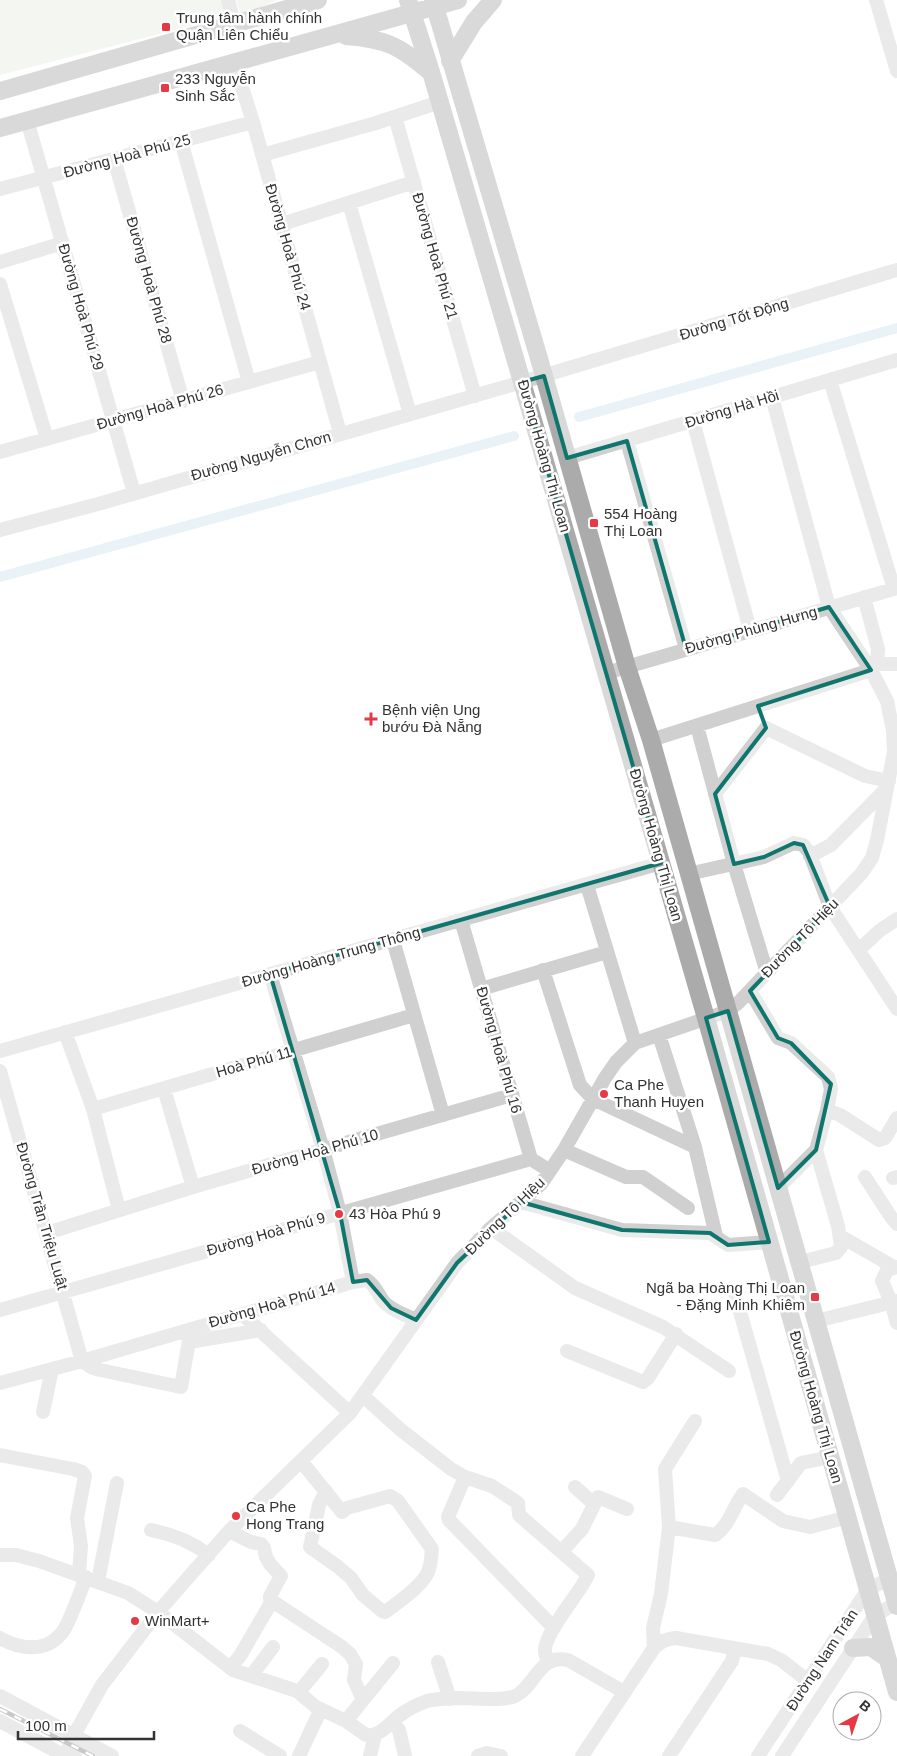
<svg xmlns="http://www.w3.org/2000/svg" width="897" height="1756" font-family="Helvetica,sans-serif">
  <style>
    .green { fill: #e6ecdf }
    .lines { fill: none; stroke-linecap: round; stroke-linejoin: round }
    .canal { stroke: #cfe2ee; stroke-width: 10 }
    .minor { stroke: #d0d0d0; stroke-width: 14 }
    .major { stroke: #ababab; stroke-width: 18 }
    .rail-casing { stroke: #888; stroke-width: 4.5 }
    .rail { stroke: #fff; stroke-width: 2.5; stroke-dasharray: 8; stroke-linecap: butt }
    .marked { fill: none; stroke: #0f766e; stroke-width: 4; stroke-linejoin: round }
    .poi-dot { fill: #e63946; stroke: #fff; stroke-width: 2 }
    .labels { text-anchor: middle; stroke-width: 5; stroke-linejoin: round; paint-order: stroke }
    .poi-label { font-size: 15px; fill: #333; stroke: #fff; text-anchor: start }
    .street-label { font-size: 15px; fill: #333; stroke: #fff }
  </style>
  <rect width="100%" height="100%" fill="#fff"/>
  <path class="green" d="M0 0H226L229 15 225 17 0 75Z
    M236 0H277L241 16Z"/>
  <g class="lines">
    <path class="canal" d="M579 417 897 328
      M0 577 514 436"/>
    <path class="minor" d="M228 0 235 25
      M876 0 897 71
      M234 62 253 122 340 433
      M395 117 475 396
      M27 120 134 493
      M181 141 249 382
      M262 155 376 123 440 102
      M114 159 183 401
      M0 189 253 122
      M349 203 410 414
      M282 224 414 182
      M0 262 63 243
      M0 284 47 439
      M830 380 894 589
      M693 421 750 630
      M627 441 686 649
      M0 452 320 362
      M567 458 897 360
      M0 530 98 504 522 382 897 270
      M877 664H897
      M606 673 897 588
      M697 726 734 864 767 973
      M651 740 871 670 877 664 878 649 864 597
      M715 794 766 728 865 776 889 781
      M810 856 831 845 887 788
      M688 874 764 857 794 843 803 845 809 852 830 907 897 1009
      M587 885 635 1043
      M461 920 531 1159 550 1171
      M393 940 443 1115
      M859 950 879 931 897 919
      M543 970 580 1085 593 1099 695 1147
      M481 989 607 952
      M750 991 778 1038 791 1043 828 1077 831 1089 827 1110 816 1150 838 1226 841 1247 836 1253 800 1262
      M65 1032 93 1109 119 1210
      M659 1035 695 1147 716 1236
      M0 1051 661 863
      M0 1071 82 1361 91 1367 100 1370 181 1387 191 1329
      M164 1089 193 1187
      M93 1109 414 1015
      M827 1110 840 1115 879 1140 885 1138 897 1118
      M564 1150 626 1177H643L688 1208
      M865 1177 891 1217 897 1224
      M893 1178 897 1177
      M778 1188 816 1150
      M521 1202 622 1230 710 1233 728 1245 769 1242
      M491 1228 575 1288 663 1327 729 1371
      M47 1233 193 1187 512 1095
      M840 1236 894 1267
      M897 1267 887 1270 882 1281 891 1302 897 1323
      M353 1282 367 1280C376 1286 378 1295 384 1302 392 1311 406 1315 416 1320
      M735 1294 788 1481
      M0 1310 531 1159
      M242 1314 350 1413
      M816 1321 897 1301
      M189 1342 261 1330
      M567 1351 643 1382 648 1378 676 1334
      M0 1383 82 1361 353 1282 340 1213 323 1149 270 974
      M363 1396 401 1430 451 1469 465 1477 492 1486 518 1503 519 1515 588 1575C580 1593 544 1633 545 1651 545 1655 547 1658 549 1662
      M43 1412 52 1369
      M0 1455 73 1469 82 1472 85 1476 77 1518 81 1546 79 1574
      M301 1461 342 1512 347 1508 390 1496 398 1501 432 1549C431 1557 431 1565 428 1572 422 1586 400 1601 388 1610L385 1612 382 1611 363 1595 351 1578 337 1566 310 1547 319 1505 326 1491
      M465 1477 448 1517 449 1520 554 1628
      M575 1487 594 1504
      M777 1495 801 1463 830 1457
      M669 1527 715 1535C729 1526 733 1507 743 1494L783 1521 810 1527 848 1517
      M151 1530C171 1534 192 1542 209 1555
      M229 1531 251 1542 261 1544 264 1548 266 1557 270 1564 281 1576 270 1596V1599L272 1601 342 1647 350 1654 356 1664 354 1680 363 1700
      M562 1551 582 1529 598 1497 627 1509
      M0 1555H16L39 1561 128 1593 158 1612 233 1670 297 1691 316 1707 346 1721 366 1735C380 1738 392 1720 403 1713 410 1708 419 1704 427 1701 447 1696 472 1699 492 1699 499 1699 508 1699 515 1696 536 1686 538 1654 568 1660L624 1692
      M98 1581 117 1483
      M0 1638C19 1649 45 1653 61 1634 69 1625 81 1590 86 1577
      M654 1648 653 1628 661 1594 669 1527 665 1469 695 1421
      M438 1662 450 1699
      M230 1668 240 1656 272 1601
      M251 1676 273 1647
      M299 1692 322 1664
      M0 1696 112 1756
      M0 1721 65 1756
      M346 1721 393 1663
      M393 1721 399 1730 405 1756
      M240 1731 280 1756
      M75 1756 69 1744 102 1685 158 1612 229 1531 350 1413 457 1263 491 1228 541 1184 564 1150 605 1078 616 1062 635 1043 728 1011 739 1002 861 874 872 858 877 840 894 752 893 731 887 701 871 670 829 607 772 397
      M299 1756 321 1709
      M370 1756 375 1735
      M478 1756 487 1753 501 1756
      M582 1756 654 1648C661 1641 666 1639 676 1638L768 1654 781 1660 808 1681
      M669 1756 732 1661 735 1648
      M758 1756 868 1589 889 1579 897 1580
      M782 1756 875 1615 897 1603"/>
    <path class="major" d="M408 0 431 72 522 382 706 1018 897 1692
      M433 0 538 355 627 667 651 740 897 1606
      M346 36C386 39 400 46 430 72
      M450 61 474 22 493 0
      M0 91 318 0
      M0 128 458 0
      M853 1648 871 1647 887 1658"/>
    <defs>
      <path id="rail" d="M0 1709 93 1756"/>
    </defs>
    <use href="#rail" class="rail-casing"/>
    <use href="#rail" class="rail"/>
  </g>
  <path d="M0 0H897V1756H0ZM544 376 567 458 627 441 686 649 829 607 871 670 758 706 766 728 715 794 734 864 764 857 794 843 803 845 830 907 750 991 778 1038 791 1043 831 1084 816 1150 778 1188 728 1011 706 1018 769 1242 728 1245 710 1233 622 1230 521 1202 457 1263 416 1320 391 1308 367 1280 353 1282 340 1213 270 974 661 863 522 382Z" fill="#fff" fill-opacity=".55" fill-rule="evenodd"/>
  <path class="marked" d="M544 376 567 458 627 441 686 649 829 607 871 670 758 706 766 728 715 794 734 864 764 857 794 843 803 845 830 907 750 991 778 1038 791 1043 831 1084 816 1150 778 1188 728 1011 706 1018 769 1242 728 1245 710 1233 622 1230 521 1202 457 1263 416 1320 391 1308 367 1280 353 1282 340 1213 270 974 661 863 522 382Z"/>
  <g class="poi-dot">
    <rect x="161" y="22" width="10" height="10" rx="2.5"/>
    <rect x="160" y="83" width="10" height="10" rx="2.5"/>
    <rect x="589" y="518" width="10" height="10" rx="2.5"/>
    <path d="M368.5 711.5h5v5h5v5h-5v5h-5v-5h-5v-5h5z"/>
    <circle cx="604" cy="1094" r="5"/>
    <circle cx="339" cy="1214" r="5"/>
    <rect x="810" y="1292" width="10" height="10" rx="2.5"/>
    <circle cx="236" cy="1516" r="5"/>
    <circle cx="135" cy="1621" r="5"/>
  </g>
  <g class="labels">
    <g class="poi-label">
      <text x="176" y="23">Trung tâm hành chính<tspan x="176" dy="17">Quận Liên Chiểu</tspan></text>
      <text x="175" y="84">233 Nguyễn<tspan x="175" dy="17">Sinh Sắc</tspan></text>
      <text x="604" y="519">554 Hoàng<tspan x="604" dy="17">Thị Loan</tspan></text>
      <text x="382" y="715">Bệnh viện Ung<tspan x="382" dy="17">bướu Đà Nẵng</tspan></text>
      <text x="614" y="1090">Ca Phe<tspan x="614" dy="17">Thanh Huyen</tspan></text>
      <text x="349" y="1219">43 Hòa Phú 9</text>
      <text x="805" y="1293" text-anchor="end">Ngã ba Hoàng Thị Loan<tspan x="805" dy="17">- Đặng Minh Khiêm</tspan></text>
      <text x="246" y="1512">Ca Phe<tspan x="246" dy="17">Hong Trang</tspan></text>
      <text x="145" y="1626">WinMart+</text>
    </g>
    <g class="street-label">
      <text transform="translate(127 156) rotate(-15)" y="5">Đường Hoà Phú 25</text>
      <text transform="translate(288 247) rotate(74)" y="5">Đường Hoà Phú 24</text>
      <text transform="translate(435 256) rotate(74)" y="5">Đường Hoà Phú 21</text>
      <text transform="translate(149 280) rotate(74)" y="5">Đường Hoà Phú 28</text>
      <text transform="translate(81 307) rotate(74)" y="5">Đường Hoà Phú 29</text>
      <text transform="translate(734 319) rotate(-17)" y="5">Đường Tốt Động</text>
      <text transform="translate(160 407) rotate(-16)" y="5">Đường Hoà Phú 26</text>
      <text transform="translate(732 409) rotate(-17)" y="5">Đường Hà Hồi</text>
      <text transform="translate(261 456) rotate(-16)" y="5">Đường Nguyễn Chơn</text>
      <text transform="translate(544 456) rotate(74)" y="5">Đường Hoàng Thị Loan</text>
      <text transform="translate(751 630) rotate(-16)" y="5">Đường Phùng Hưng</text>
      <text transform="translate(656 845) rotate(74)" y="5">Đường Hoàng Thị Loan</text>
      <text transform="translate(800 938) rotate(-46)" y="5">Đường Tô Hiệu</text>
      <text transform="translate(331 957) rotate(-16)" y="5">Đường Hoàng Trung Thông</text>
      <text transform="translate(499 1050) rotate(74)" y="5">Đường Hoà Phú 16</text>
      <text transform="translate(254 1062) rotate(-16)" y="5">Hoà Phú 11</text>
      <text transform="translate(315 1152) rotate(-16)" y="5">Đường Hoà Phú 10</text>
      <text transform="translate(42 1216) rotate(74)" y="5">Đường Trần Triệu Luật</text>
      <text transform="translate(505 1216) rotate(-44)" y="5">Đường Tô Hiệu</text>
      <text transform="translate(266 1234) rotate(-16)" y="5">Đường Hoà Phú 9</text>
      <text transform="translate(272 1305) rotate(-16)" y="5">Đường Hoà Phú 14</text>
      <text transform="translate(816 1407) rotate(74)" y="5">Đường Hoàng Thị Loan</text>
      <text transform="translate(822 1660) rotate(-57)" y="5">Đường Nam Trân</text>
    </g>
  </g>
  <g transform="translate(857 1716) rotate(40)"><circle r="24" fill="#ffffff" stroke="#adadad"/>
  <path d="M0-4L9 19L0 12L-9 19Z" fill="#e63946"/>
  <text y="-8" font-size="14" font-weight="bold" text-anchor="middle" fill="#333333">B</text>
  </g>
  <path d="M18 1731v8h136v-8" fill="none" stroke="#333333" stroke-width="2.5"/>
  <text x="25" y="1731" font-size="15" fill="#333333" stroke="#ffffff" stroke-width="4" paint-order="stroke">100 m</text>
</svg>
